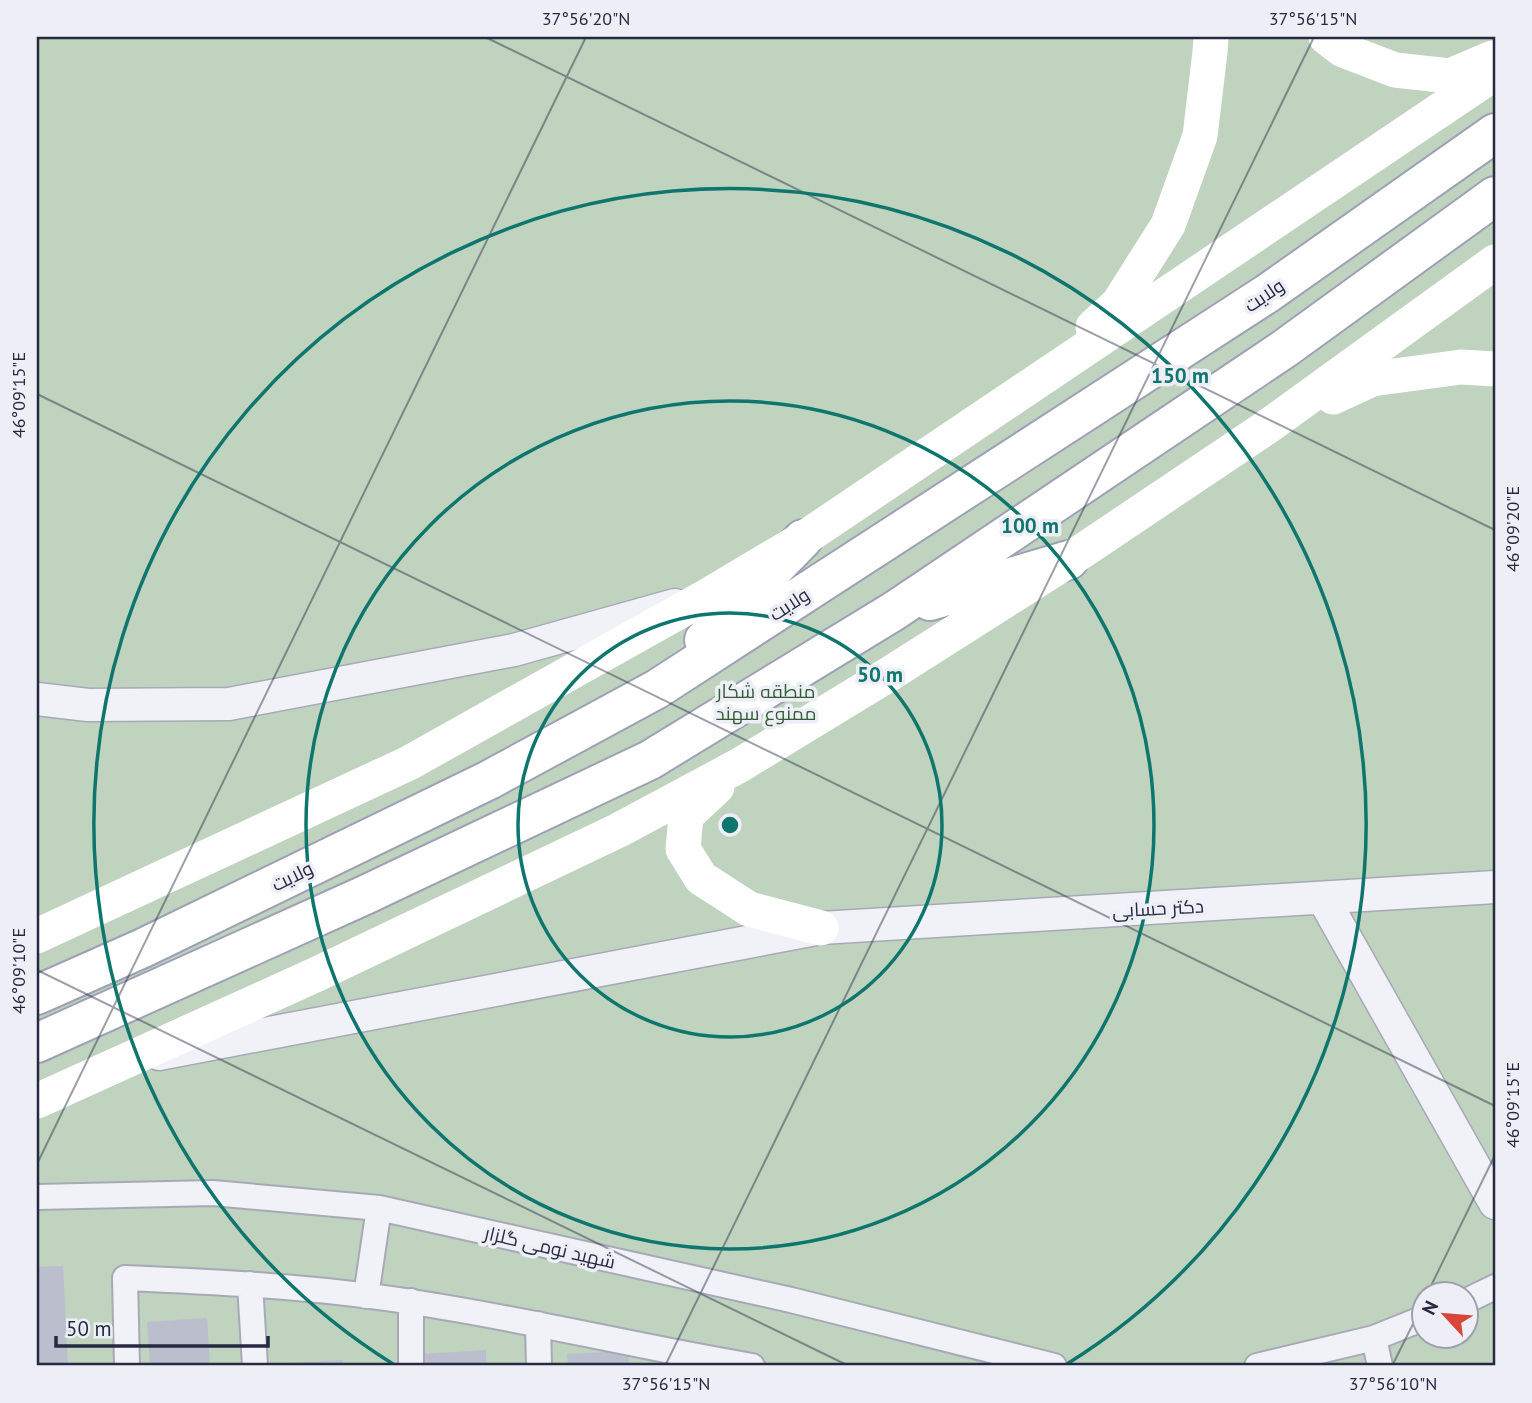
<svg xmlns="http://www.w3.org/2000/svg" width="1532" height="1403" font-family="'PT Sans',Cairo,sans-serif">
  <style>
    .green { fill: #bfd3bf; fill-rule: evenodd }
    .building { fill: #bbbecc }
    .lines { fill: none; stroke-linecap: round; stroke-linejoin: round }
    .minor-casing { stroke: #a7a9b7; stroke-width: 28 }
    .tertiary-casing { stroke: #a7a9b7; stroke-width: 35 }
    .primary-casing { stroke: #9da1b6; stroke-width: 42 }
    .minor { stroke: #f1f2f7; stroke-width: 24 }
    .tertiary { stroke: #f1f2f7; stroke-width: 32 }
    .secondary { stroke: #fff; stroke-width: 35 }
    .primary { stroke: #fff; stroke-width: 38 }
    .ticks { fill: none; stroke: #262a41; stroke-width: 2; stroke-opacity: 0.45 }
    .ring { fill: none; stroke: #0f766e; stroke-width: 3.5 }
    .labels { text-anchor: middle; stroke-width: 7; stroke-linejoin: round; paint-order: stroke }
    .street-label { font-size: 19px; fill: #262a41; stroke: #eeeff6 }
    .park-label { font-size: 19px; fill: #325e34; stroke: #eeeff6 }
    .centre { fill: #0f766e; stroke: #eeeff6; stroke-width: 3.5 }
    .ring-label { font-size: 21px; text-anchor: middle; font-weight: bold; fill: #0f766e; stroke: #eeeff6; stroke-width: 7; stroke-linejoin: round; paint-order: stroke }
    .neatline { fill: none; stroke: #262a41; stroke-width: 2.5 }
    .ticks-label { font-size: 18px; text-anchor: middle; fill: #262a41 }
  </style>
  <rect width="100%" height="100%" fill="#dee0e9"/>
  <path class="green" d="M37 37H1495V1366H37ZM1424 1294H1466V1336H1424Z"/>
  <path class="building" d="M63 1266 68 1366H37V1267Z
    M207 1318 210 1366H150L147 1322Z
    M486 1350V1366H424L423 1354Z
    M628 1351 629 1366H568L567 1354Z
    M343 1360 344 1366H288V1363Z"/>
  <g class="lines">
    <defs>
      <path id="minor" d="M37 1197 213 1193 379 1208 791 1300 1054 1366
        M250 1284 255 1366
        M366 1296 379 1208
        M1466 1301 1495 1287
        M538 1324 539 1366
        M1374 1338 1380 1366
        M127 1366 125 1278C221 1282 317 1287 412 1302 526 1319 638 1347 752 1366
        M411 1366V1301
        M1257 1366 1374 1338 1424 1318"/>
      <path id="tertiary" d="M37 699 88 705 229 704 514 650 675 605
        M1323 898 1495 1203
        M159 1054 821 928 1495 887"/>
      <path id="primary" d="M930 601 1069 560
        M704 640 803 539
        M37 995 143 948 489 780 657 689 1268 293 1495 133
        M37 1043 365 895 650 760 894 611 1284 349 1495 196"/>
    </defs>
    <use href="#minor" class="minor-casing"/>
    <use href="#tertiary" class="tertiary-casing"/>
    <use href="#primary" class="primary-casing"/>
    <use href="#minor" class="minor"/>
    <use href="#tertiary" class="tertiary"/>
    <path class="secondary" d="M1326 37 1343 50 1395 70 1450 76 1492 58
      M1093 327 1118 304 1168 225 1200 136 1210 52 1211 37
      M1333 397 1372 379 1461 367 1495 369
      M717 787 686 816 683 849 701 878 749 909 821 928
      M37 936 409 763 707 596 803 539 1495 73
      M37 1101 315 975 619 830 740 765 891 673 1069 560 1267 427 1495 262"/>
    <use href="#primary" class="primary"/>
  </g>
  <path class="ticks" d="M485 37 1495 530M37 394 1495 1106M37 970 849 1366M37 1164 586 37M1427 1294 1495 1155M665 1366 1314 37M1392 1366 1424 1302"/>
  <g class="ring">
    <circle cx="730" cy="825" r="212"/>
    <circle cx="730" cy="825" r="424"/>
    <path d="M393 1364A636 636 0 1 1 1067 1364"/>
  </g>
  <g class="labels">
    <g class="street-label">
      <text transform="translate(1264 295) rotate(-34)" y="7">ولایت</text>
      <text transform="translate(789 604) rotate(-33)" y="7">ولایت</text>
      <text transform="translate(292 876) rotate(-26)" y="7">ولایت</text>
      <text transform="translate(1158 908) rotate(-3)" y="7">دکتر حسابی</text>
      <text transform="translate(550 1247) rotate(13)" y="7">شهید نومی گلزار</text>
    </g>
    <g class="park-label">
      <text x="766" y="698">منطقه شکار<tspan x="766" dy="22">ممنوع سهند</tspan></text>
    </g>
  </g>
  <circle cx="730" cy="825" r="10" class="centre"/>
  <g class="ring-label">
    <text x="1180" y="383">150 m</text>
    <text x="1030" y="533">100 m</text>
    <text x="880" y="682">50 m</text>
  </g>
  <rect width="1532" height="1403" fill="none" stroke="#eeeff6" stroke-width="77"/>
  <g transform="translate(1445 1315) rotate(296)"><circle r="33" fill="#eeeff6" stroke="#9ea0ae" stroke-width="2"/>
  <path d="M0-5L12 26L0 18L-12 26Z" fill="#d84539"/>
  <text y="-10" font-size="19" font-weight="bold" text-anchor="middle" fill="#262a41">N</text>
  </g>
  <path d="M56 1336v10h212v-10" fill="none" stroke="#262a41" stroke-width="3.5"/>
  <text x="66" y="1336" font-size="21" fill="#262a41" stroke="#eeeff6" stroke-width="5" paint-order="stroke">50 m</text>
  <rect x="38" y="38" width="1456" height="1326" class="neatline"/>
  <g class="ticks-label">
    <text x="586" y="25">37°56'20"N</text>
    <text x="1313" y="25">37°56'15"N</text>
    <text transform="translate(19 395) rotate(-90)" y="6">46°09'15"E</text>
    <text transform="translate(1513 529) rotate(-90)" y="6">46°09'20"E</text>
    <text transform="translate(19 971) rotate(-90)" y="6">46°09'10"E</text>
    <text transform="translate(1513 1105) rotate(-90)" y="6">46°09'15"E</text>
    <text x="666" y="1390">37°56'15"N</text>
    <text x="1393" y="1390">37°56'10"N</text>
  </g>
</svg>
